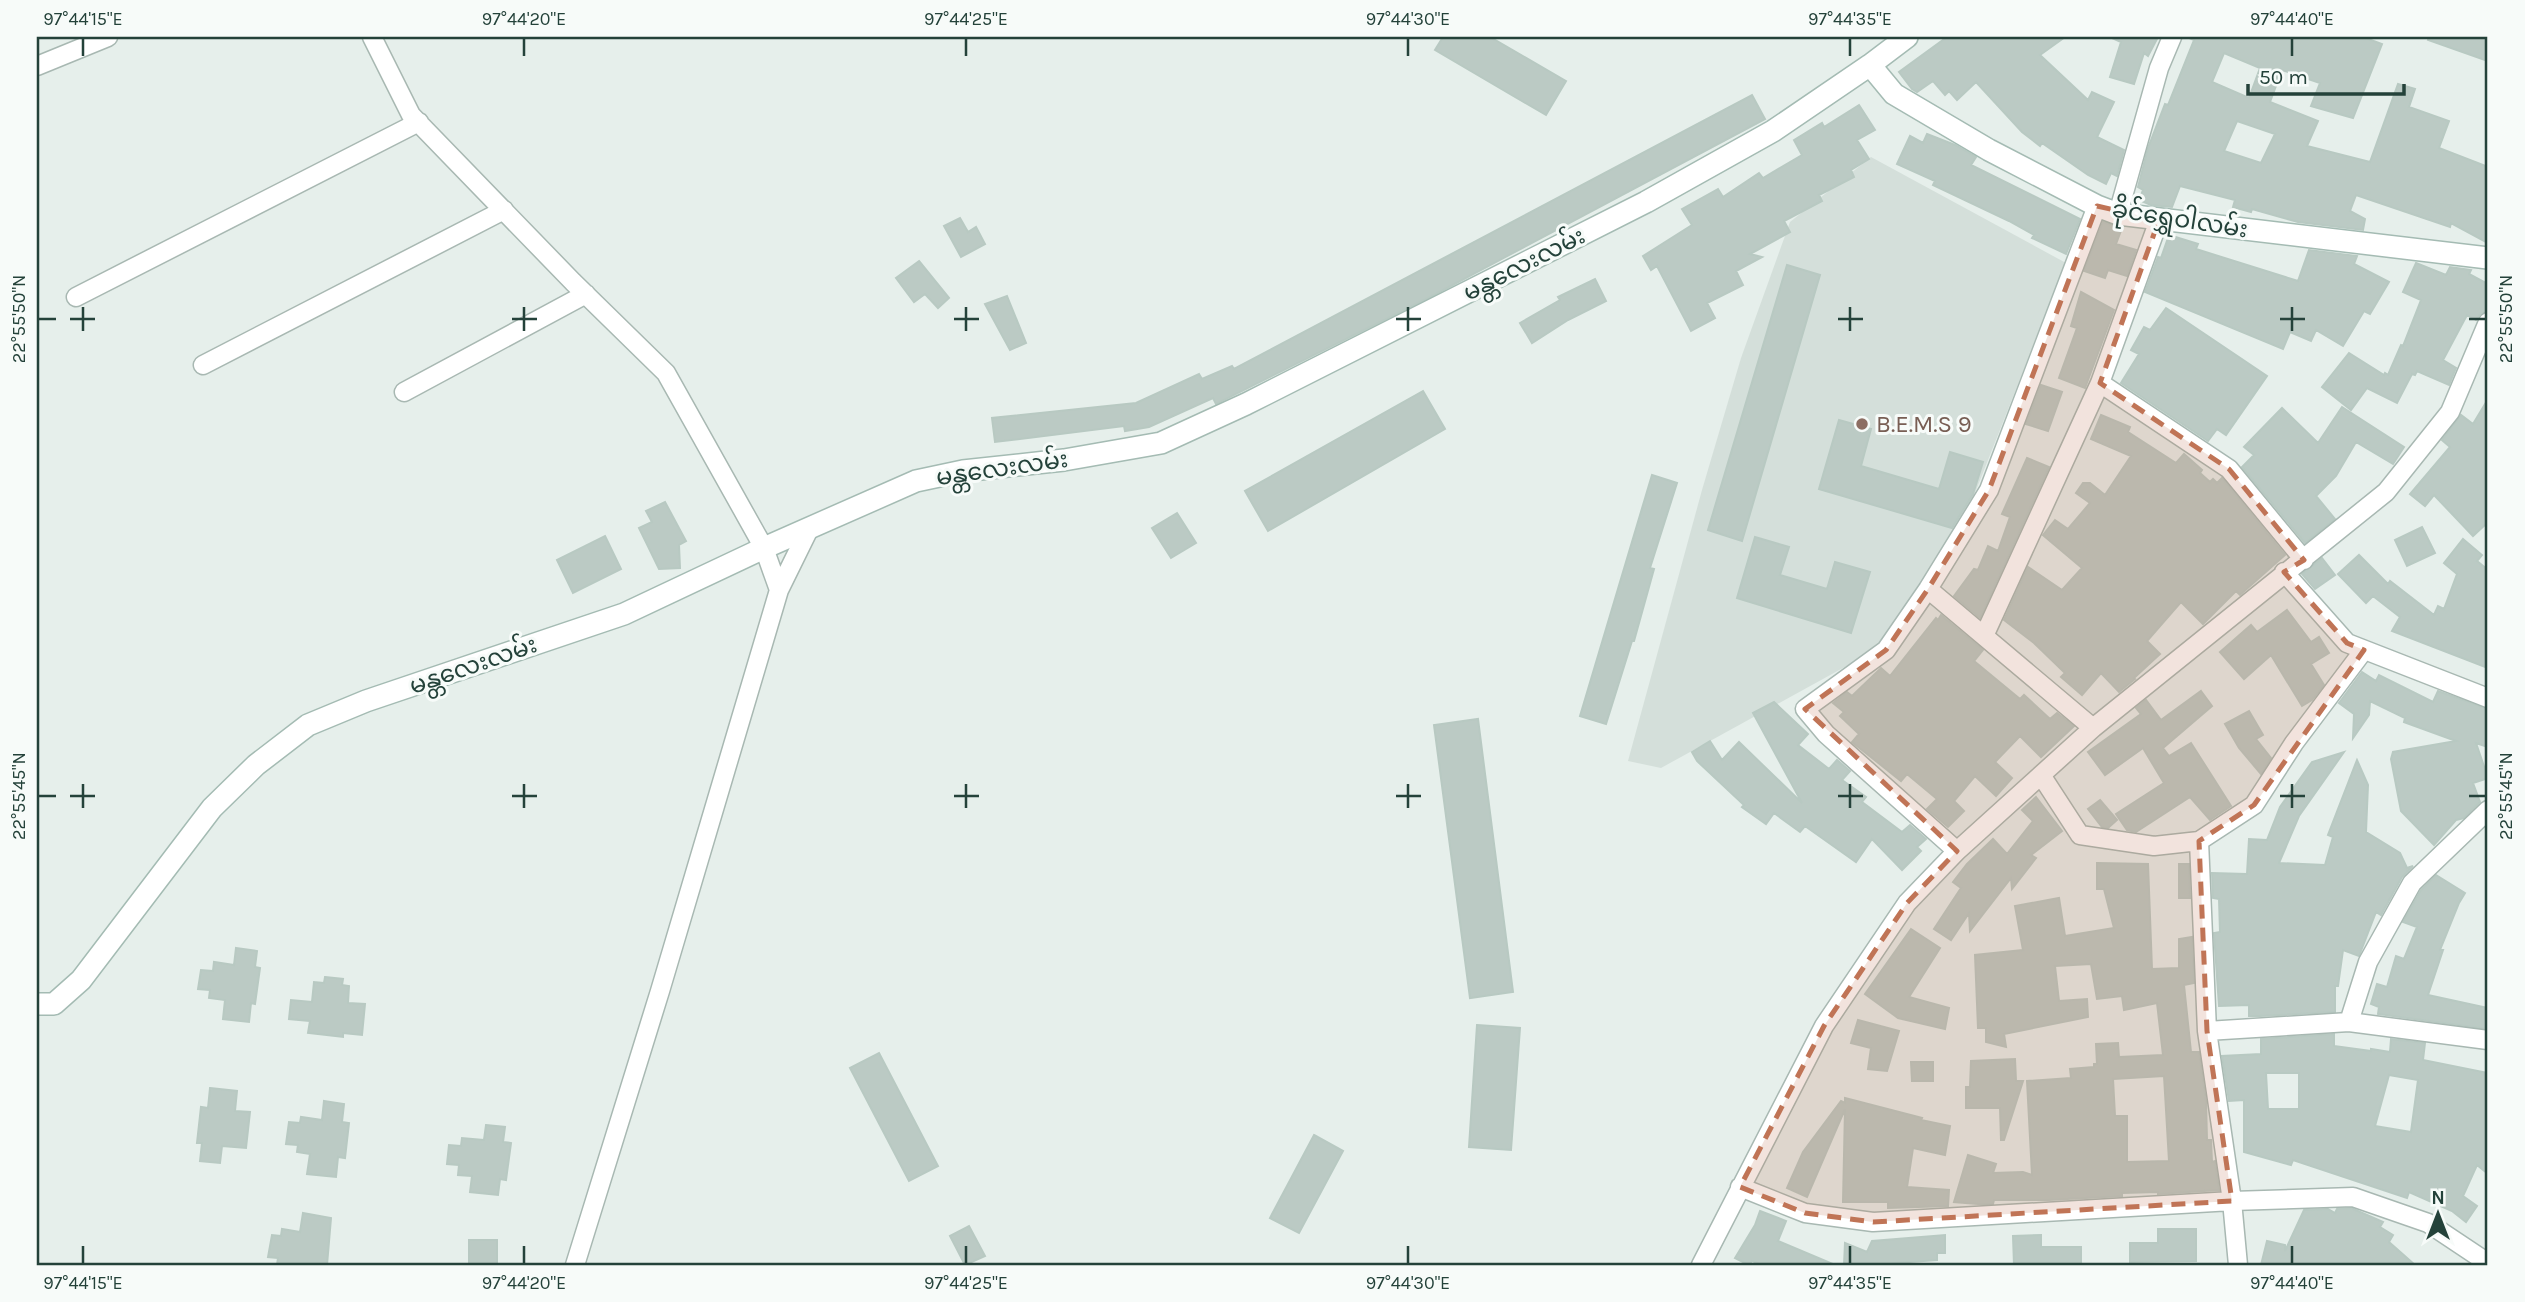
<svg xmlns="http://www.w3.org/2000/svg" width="2525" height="1302" font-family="Karla,'Noto Sans Myanmar',sans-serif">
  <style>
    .built { fill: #d4dfda }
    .building { fill: #bbcac4; stroke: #b8c9c2; stroke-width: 2; fill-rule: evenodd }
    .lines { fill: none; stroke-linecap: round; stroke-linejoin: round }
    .street-casing { stroke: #a8b8b2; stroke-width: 21 }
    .secondary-casing { stroke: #a4bbb3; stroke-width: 24 }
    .street { stroke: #fff; stroke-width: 18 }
    .secondary { stroke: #fff; stroke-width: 21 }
    .marked { fill: #c07456; fill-opacity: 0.2; stroke: #c07456; stroke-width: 5; stroke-dasharray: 14 9; stroke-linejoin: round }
    .ticks { fill: none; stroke: #24423a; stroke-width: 2.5 }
    .education-dot { fill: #8d6e63; stroke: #f7fbf9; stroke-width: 2.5 }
    .labels { text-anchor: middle; stroke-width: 6; stroke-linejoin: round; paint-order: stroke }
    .street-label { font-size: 24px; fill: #24423a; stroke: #f7fbf9 }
    .education-label { font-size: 24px; fill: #785e54; stroke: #f7fbf9; text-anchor: start }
    .neatline { fill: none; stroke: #24423a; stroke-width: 2.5 }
    .ticks-label { font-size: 18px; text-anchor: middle; fill: #24423a }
  </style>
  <rect width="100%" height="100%" fill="#e6efeb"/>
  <path class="built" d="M1871 157 2066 263 1971 503 1881 647 1661 768 1628 761 1702 490 1741 358 1790 222Z"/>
  <path class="building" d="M1443 37H1490L1566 81 1546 115 1435 50Z
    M1947 37H2065L2040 55 2088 100 2092 92 2114 102 2097 137 2124 150 2117 176 2111 173 2106 184 2088 175 2042 143 2040 146 2022 132 1976 82 1957 100 1949 91 1945 95 1933 81 1917 92 1912 89 1899 72Z
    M2110 37H2158L2148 56 2144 53 2134 84 2110 77 2121 42Z
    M2187 37H2363L2382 44 2353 118 2311 106 2320 83 2282 70 2270 102 2318 121 2307 146 2370 162 2398 84 2415 89 2409 107 2449 121 2439 148 2488 167V243L2451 223 2450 227 2356 195 2350 211 2365 219 2363 230 2298 222 2252 209 2251 212 2233 207 2235 200 2180 186 2172 207 2151 205 2139 200 2143 190 2138 187 2148 148 2165 104 2168 105 2194 40ZM2224 53 2260 68 2249 98 2212 82ZM2237 121 2275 134 2261 163 2224 151Z
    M2429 37H2488V61L2428 40Z
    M1752 95 1765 119 1432 296 1216 404 1213 398 1149 427 1125 431 1124 426 995 442 992 418 1136 403 1199 374 1202 379 1232 366 1234 369Z
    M1859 105 1875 130 1857 140 1869 159 1851 170 1854 177 1819 195 1822 201 1784 221 1790 232 1750 254 1762 257 1736 271 1743 285 1707 303 1715 318 1691 331 1657 266 1651 270 1643 256 1692 225 1682 209 1718 189 1723 197 1759 173 1763 178 1802 155 1794 140 1822 123 1824 127Z
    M1927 134 1955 145 1976 157 1971 165 2080 219 2066 254 2032 238 2034 235 2009 221 1933 185 1935 181 1897 164 1910 136 1923 143Z
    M960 218 968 232 976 227 985 244 961 257 944 226Z
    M2103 222 2122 228 2116 244 2136 250 2127 276 2108 270 2105 278 2084 271Z
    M2169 235 2198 244 2196 249 2298 281 2309 250 2357 256 2354 264 2389 282 2370 314 2364 311 2343 346 2316 330 2311 341 2290 332 2283 349 2145 292 2158 257 2161 258Z
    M919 261 949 298 938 308 925 294 914 302 896 278Z
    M2416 263 2446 275 2450 267 2471 270 2469 274 2488 284V311L2481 313 2476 320 2467 315 2443 360 2456 368 2449 385 2417 371 2415 375 2412 374 2397 403 2367 388 2351 410 2322 387 2349 353 2384 375 2385 373 2388 375 2401 345 2403 346 2421 300 2403 292Z
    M1787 265 1820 275 1742 541 1708 530Z
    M1595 279 1606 301 1568 320 1532 343 1520 323 1560 300 1558 297Z
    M2081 292 2114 310 2085 388 2059 378 2077 328 2071 326Z
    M1007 296 1026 343 1010 350 985 304Z
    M2166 308 2267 376 2226 435 2217 429 2208 441 2121 383 2139 354 2131 350 2144 327 2150 330Z
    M2041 385 2062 392 2048 431 2026 424Z
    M1423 391 1445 429 1268 531 1245 491Z
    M2488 399V522L2473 536 2434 495 2425 506 2410 494 2450 447 2442 440 2461 415 2473 424Z
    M2342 407 2404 447 2393 464 2356 442 2336 476 2316 496 2335 519 2305 543 2242 467 2254 455 2244 447 2282 408 2318 443Z
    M2101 415 2130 427 2128 432 2176 463 2184 454 2202 470 2200 473 2210 482 2213 479 2217 483 2222 478 2285 555 2240 595 2236 591 2203 624 2181 602 2147 641 2160 654 2134 678 2135 679 2119 692 2101 673 2082 695 2061 677 2065 673 2034 643 2004 620 2028 567 2062 590 2082 568 2043 535 2055 520 2068 529 2090 503 2076 493 2083 483H2090L2105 495 2131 456 2091 439Z
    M1839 420 1871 429 1861 466 1939 489 1950 452 1983 462 1973 494 1952 528 1819 489Z
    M2027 458 2049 467 1980 618 1954 596 1974 569 1978 570 1988 546 1998 551 2010 517 2002 514Z
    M1652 475 1677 483 1650 568 1654 569 1634 641H1632L1606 724 1580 716Z
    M665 502 686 541 679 545 680 568 659 569 639 528 652 522 646 511Z
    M1177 513 1196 543 1171 558 1152 528Z
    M2422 527 2435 553 2407 566 2395 540Z
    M605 536 621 569 573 593 557 560Z
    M1755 537 1789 547 1780 575 1827 589 1835 562 1870 572 1851 633 1737 598Z
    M2463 539 2482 555 2477 561 2488 570V668L2392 631 2400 617 2373 596 2366 603 2338 574 2359 555 2388 584 2390 581 2434 615 2438 606 2444 609 2457 574 2444 563Z
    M2322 558 2335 575 2315 589 2302 574Z
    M2287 610 2311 642 2319 637 2329 653 2311 664 2324 685 2312 700 2302 706 2271 655 2244 679 2220 652 2251 625 2257 632Z
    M1941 615 1983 650 1974 661 2020 699 2024 695 2050 719 2057 713 2074 726 2041 757 2020 736 1995 762 2012 778 1996 796 1975 776 1954 801 1964 811 1948 827 1927 809 1937 799 1907 774 1901 781 1852 742 1859 734 1840 716 1844 712 1833 703 1847 692 1852 696 1881 668 1890 676 1936 618 1938 620Z
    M2362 672 2376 681 2379 675 2433 702 2438 691 2488 709V747L2476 743 2488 778 2473 783 2480 802 2464 818 2456 820 2434 845 2401 811 2391 759 2393 752 2456 741 2404 722 2405 718 2370 701 2369 715 2353 738 2354 714 2339 703Z
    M2201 691 2212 706 2163 748 2169 756 2191 743 2231 806 2210 820 2190 797 2136 832 2127 830 2116 814 2164 783 2143 748 2105 775 2088 752 2141 714 2136 708 2146 700 2161 720Z
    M1774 702 1808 734 1798 745 1829 769 1837 760 1850 771 1842 780 1866 797 1862 802 1902 832 1910 825 1926 839 1917 847 1921 851 1902 870 1872 839 1856 862 1805 826 1800 832 1774 813 1766 824 1742 807 1744 805 1697 761 1692 752 1710 741 1722 760 1739 742 1802 803 1753 713Z
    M2249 711 2263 735 2256 739 2271 758 2261 774 2239 748 2225 724Z
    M1478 719 1513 992 1470 998 1434 725Z
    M2344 752 2299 816 2279 863 2325 865 2333 837 2328 835 2357 760 2368 785 2366 832 2400 853 2407 868 2413 866 2402 877 2381 915 2376 912 2359 956 2343 950 2338 986H2335V1012L2260 1016H2249V1005L2219 1006 2214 933 2220 932 2219 899 2213 898 2212 873 2247 874 2249 839 2267 840 2280 807 2312 762Z
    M2036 797 2062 831 2031 855 2036 858 2012 889 2011 878 1970 931 1969 913 1951 940 1934 929 1961 888 1953 882 1967 864 1993 839 2007 854 2033 821 2022 810Z
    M2100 800 2117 820 2108 828 2102 827 2088 809Z
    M2097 863 2148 864 2152 969 2179 968V939L2192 937 2194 983 2184 985 2191 1052H2199L2206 1101 2207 1140H2211L2212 1162 2215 1161 2219 1190 2158 1194V1192L2122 1193V1196L2049 1200H1994L1993 1204H1978L1954 1202 1968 1155 1996 1164 1993 1173 2023 1172 2032 1175 2027 1081 2071 1078 2070 1069 2094 1067V1064H2097L2096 1044 2118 1043 2119 1057 2163 1055 2157 1003 2124 1010 2122 996 2097 999 2091 964 2055 966 2059 1001 2087 999 2088 1017 2004 1034 2006 1047 1986 1042V1028H1978L1975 955 2023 950 2015 906 2059 898 2065 936 2114 928 2104 889H2097ZM2164 1076 2169 1161 2127 1162V1116H2115L2113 1079Z
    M2179 864H2189L2190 898H2179Z
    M2436 875 2465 893 2459 903 2440 950H2443L2428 995 2488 1008V1029L2378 1014 2379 1007 2371 1004 2377 984 2387 987 2396 956 2404 959 2417 927 2403 922 2421 890Z
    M1911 929 1940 948 1909 997 1949 1008 1945 1029 1898 1018 1865 994Z
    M236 948 257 951 255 967 260 968 255 1004 251 1003 249 1022 223 1019 225 1000 209 998 210 990 198 989 201 970 213 971 214 962 234 965Z
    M325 977 343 979 342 985 349 986 348 1003 365 1004 362 1035 343 1033V1037L308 1033 310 1021 289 1019 291 1000 312 1002 314 982 324 983Z
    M1858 1020 1899 1031 1887 1071 1868 1069 1871 1048 1851 1043Z
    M1477 1025 1520 1028 1511 1150 1469 1147Z
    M2334 1034V1046L2371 1051V1049L2390 1052 2391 1039 2425 1043 2423 1060 2488 1073V1174L2477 1165 2463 1196 2477 1206 2466 1222 2452 1211 2409 1192 2407 1198 2293 1160 2291 1165 2244 1152V1100L2229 1101 2222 1056 2261 1054V1039ZM2266 1073H2299V1109H2268ZM2389 1075 2418 1080 2411 1132 2375 1126Z
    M879 1053 938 1166 909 1181 850 1068Z
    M2015 1059 2016 1081H2023L2004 1140H2001L2000 1108H1966V1087H1970L1971 1061Z
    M1911 1062H1933V1081H1912Z
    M210 1088 237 1091 235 1111 250 1112 246 1148 222 1146 220 1163 200 1161 202 1143H197L201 1107 208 1108Z
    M1845 1098 1922 1118 1921 1120 1950 1126 1945 1155 1913 1148 1907 1187 1949 1190 1948 1206 1888 1208V1202H1843L1845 1109 1807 1197 1787 1188 1803 1152 1841 1101 1845 1103Z
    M324 1101 344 1104 342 1122 349 1123 345 1158 338 1157 336 1177 307 1174 310 1154 297 1152 298 1145 286 1144 289 1122 300 1123 301 1117 322 1120Z
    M486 1125 505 1127 503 1142 511 1143 506 1180 500 1179 498 1195 470 1192 472 1176 458 1175 459 1165 447 1164 449 1145 461 1146 462 1138 484 1140Z
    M1314 1135 1343 1151 1299 1233 1270 1218Z
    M2351 1208 2383 1222 2380 1227 2393 1235 2389 1242 2415 1265H2261L2267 1241 2285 1245V1251L2304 1210 2328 1209 2335 1213 2337 1209Z
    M1760 1211 1786 1221 1778 1241 1835 1265H1762L1752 1261 1749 1265 1735 1258 1755 1225Z
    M303 1213 331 1218 327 1265H277L278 1258 268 1257 272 1235 281 1236 282 1229 300 1232Z
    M969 1226 985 1256 965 1265 950 1236Z
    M2158 1229H2196V1261L2130 1262V1243H2158Z
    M1945 1235V1253H1937V1260L1895 1263 1898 1265H1844L1845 1243 1867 1252 1872 1241Z
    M2041 1235V1247H2081V1265H2014L2013 1236Z
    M469 1240H497V1265H469Z"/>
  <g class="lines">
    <defs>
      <path id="street" d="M372 37 411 115 573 282 666 373 764 548 779 590
        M37 66 108 37
        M2118 214 2159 68 2172 37
        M76 297 419 122
        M203 365 504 210
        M2100 383 2229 469 2304 560
        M404 392 586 294
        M2284 572 2347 643 2488 698
        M1928 589 2093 728
        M1984 636 2100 383 2159 220
        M2041 775 2080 835 2154 846 2199 841 2254 805 2294 743 2364 650
        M2199 841 2207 1031 2232 1201 2238 1265
        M1957 851 1826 734 1805 709 1886 650 1928 589 1989 490 2097 206
        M2349 1022 2368 962 2412 883 2488 810
        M2207 1031 2349 1022 2488 1040
        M1740 1187 1805 1213 1873 1222 2232 1201 2353 1197 2428 1223 2488 1263
        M575 1265 660 991 779 590 809 529
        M1701 1265 1824 1026 1907 903 1957 851 2093 728 2386 492 2450 412 2488 322"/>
      <path id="secondary" d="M1870 65 1894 94 1989 150 2097 206 2118 214 2488 258
        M37 1004H54L81 980 212 808 256 765 308 725 366 701 624 614 764 548 916 481 963 471 1064 460 1161 443 1246 404 1646 202 1773 131 1870 65 1907 37"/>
    </defs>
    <use href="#street" class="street-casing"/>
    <use href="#secondary" class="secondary-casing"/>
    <use href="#street" class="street"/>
    <use href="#secondary" class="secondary"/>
  </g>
  <path class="marked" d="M2097 206 2159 220 2100 383 2229 469 2304 560 2284 572 2347 643 2364 650 2254 805 2199 841 2207 1031 2232 1201 1873 1222 1805 1213 1740 1187 1824 1026 1907 903 1957 851 1805 709 1886 650 1928 589 1989 490Z"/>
  <path class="ticks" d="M83 38V56M524 38V56M966 38V56M1408 38V56M1850 38V56M2292 38V56M83 307V331M524 307V331M966 307V331M1408 307V331M1850 307V331M2292 307V331M38 319H56M70 319H95M512 319H537M954 319H979M1396 319H1421M1838 319H1863M2280 319H2305M2469 319H2486M83 784V808M524 784V808M966 784V808M1408 784V808M1850 784V808M2292 784V808M38 796H56M70 796H95M512 796H537M954 796H979M1396 796H1421M1838 796H1863M2280 796H2305M2469 796H2486M83 1246V1264M524 1246V1264M966 1246V1264M1408 1246V1264M1850 1246V1264M2292 1246V1264"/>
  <circle class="education-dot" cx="1862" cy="424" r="7"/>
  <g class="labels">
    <g class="street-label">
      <text transform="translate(2180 219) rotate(9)" y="8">ခိုင်ရွှေဝါလမ်း</text>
      <text transform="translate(1524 264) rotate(-27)" y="8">မန္တလေးလမ်း</text>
      <text transform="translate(1002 468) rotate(-8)" y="8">မန္တလေးလမ်း</text>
      <text transform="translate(473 665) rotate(-19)" y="8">မန္တလေးလမ်း</text>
    </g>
    <g class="education-label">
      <text x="1876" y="432">B.E.M.S 9</text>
    </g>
  </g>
  <rect width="2525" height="1302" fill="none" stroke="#f7fbf9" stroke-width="77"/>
  <g transform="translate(2438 1214)" stroke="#f7fbf9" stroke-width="5" paint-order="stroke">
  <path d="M0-5L12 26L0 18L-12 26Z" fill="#24423a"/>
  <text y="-10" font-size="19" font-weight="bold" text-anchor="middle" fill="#24423a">N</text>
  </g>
  <path d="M2248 84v10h156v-10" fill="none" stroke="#24423a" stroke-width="3.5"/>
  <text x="2259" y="84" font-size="21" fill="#24423a" stroke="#f7fbf9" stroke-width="5" paint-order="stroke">50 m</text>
  <rect x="38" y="38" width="2448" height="1226" class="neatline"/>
  <g class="ticks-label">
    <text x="83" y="25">97°44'15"E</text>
    <text x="524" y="25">97°44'20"E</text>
    <text x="966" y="25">97°44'25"E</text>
    <text x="1408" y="25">97°44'30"E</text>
    <text x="1850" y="25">97°44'35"E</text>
    <text x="2292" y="25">97°44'40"E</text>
    <text transform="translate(19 319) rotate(-90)" y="6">22°55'50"N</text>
    <text transform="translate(2506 319) rotate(-90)" y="6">22°55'50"N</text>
    <text transform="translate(19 796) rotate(-90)" y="6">22°55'45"N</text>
    <text transform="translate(2506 796) rotate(-90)" y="6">22°55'45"N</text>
    <text x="83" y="1289">97°44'15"E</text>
    <text x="524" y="1289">97°44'20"E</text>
    <text x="966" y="1289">97°44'25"E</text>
    <text x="1408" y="1289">97°44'30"E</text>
    <text x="1850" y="1289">97°44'35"E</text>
    <text x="2292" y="1289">97°44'40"E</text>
  </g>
</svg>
